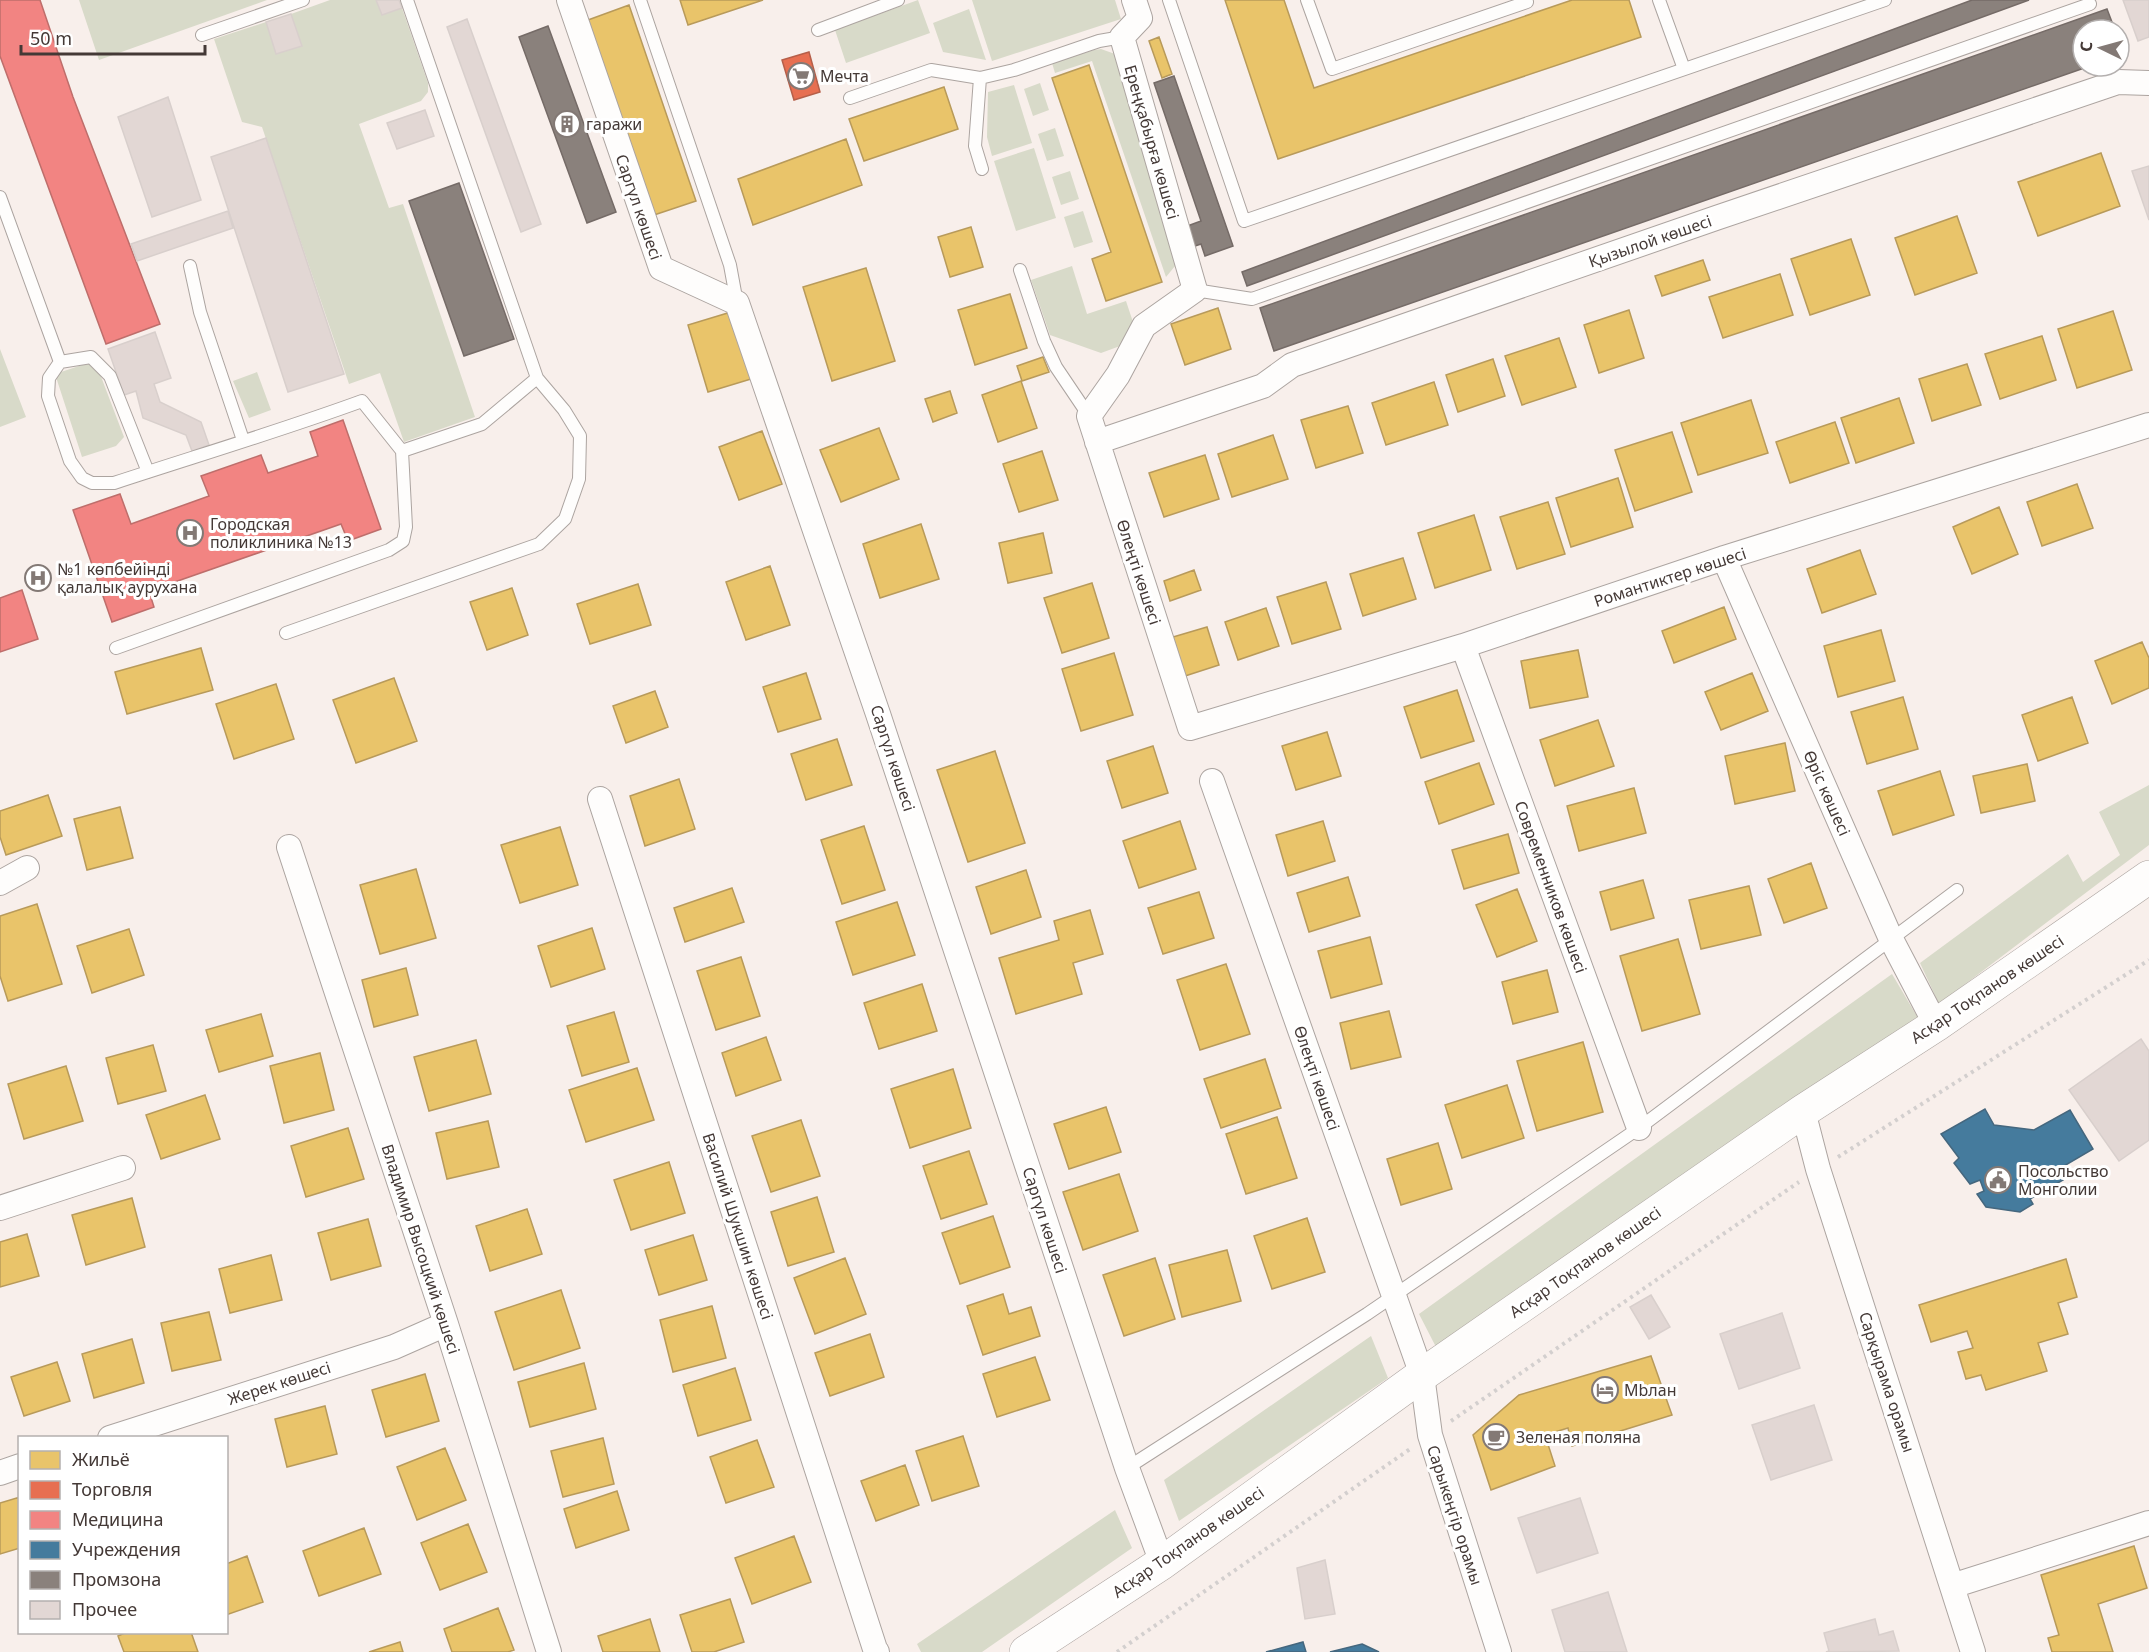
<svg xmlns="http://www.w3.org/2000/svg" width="2149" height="1652" font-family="'Noto Sans',sans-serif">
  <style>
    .green { fill: #d8dac9 }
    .homes { fill: #e9c46a; stroke: #b89a5a; stroke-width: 1.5 }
    .shops { fill: #e76f51; stroke: #b65f49; stroke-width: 1.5 }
    .health { fill: #f28482; stroke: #be6e6b; stroke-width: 1.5 }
    .public { fill: #457b9d; stroke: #45677e; stroke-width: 1.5 }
    .industry { fill: #8a817c; stroke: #756b67; stroke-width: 1.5 }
    .building { fill: #e2d7d4; stroke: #d8cfcc; stroke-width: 1.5 }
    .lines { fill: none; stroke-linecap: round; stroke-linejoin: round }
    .lane-casing { stroke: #aca4a0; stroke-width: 14 }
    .street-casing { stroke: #aca4a0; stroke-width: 26 }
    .secondary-casing { stroke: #aca4a0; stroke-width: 34 }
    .path { stroke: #d3cfce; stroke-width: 4; stroke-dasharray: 3 4.5; stroke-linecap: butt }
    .lane { stroke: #fefdfc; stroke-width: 12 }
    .street { stroke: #fefdfc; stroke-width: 24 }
    .secondary { stroke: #fefdfc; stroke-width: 33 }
    .labels { text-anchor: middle; stroke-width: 6; stroke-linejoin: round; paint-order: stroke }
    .poi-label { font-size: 16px; fill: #443936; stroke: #fff; text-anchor: start }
    .street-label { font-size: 16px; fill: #443936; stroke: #fff }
  </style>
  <rect width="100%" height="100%" fill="#f8efeb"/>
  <path class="green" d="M79 0H267L99 60Z
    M330 0H376L382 15 402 8 428 83V92L421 101 359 124 389 208 403 204 475 417 404 442 380 373 349 384 262 127 242 122 214 39 266 22 276 54 302 46 291 14Z
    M918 0 930 33 846 63 835 30Z
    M972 0H1115L1121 19 992 61Z
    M969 9 986 60 943 52 933 23Z
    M1101 49 1115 54 1185 254 1166 277 1092 61 1055 73 1052 63 1094 50Z
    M1040 83 1049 110 1033 116 1024 89Z
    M1014 85 1032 143 992 156 987 137 988 92Z
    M1055 128 1064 156 1047 161 1038 134Z
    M1034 148 1056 218 1016 231 994 161Z
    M1070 171 1079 199 1061 205 1052 177Z
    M1083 211 1093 242 1074 248 1064 217Z
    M1072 266 1087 314 1126 301 1135 328 1131 342 1101 353 1050 335 1031 280Z
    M0 349 26 417 0 427Z
    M85 364 97 366 124 437 116 446 82 457 55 374Z
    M257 372 271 410 249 418 233 381Z
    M2149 785V845L1939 1004 1920 963 2068 854 2083 882 2120 855 2099 812Z
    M1892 974 1918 1018 1436 1347 1419 1314Z
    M1371 1336 1388 1378 1179 1521 1164 1480Z
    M1115 1510 1132 1548 982 1652H921L917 1644Z"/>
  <path class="homes" d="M680 0H763L688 25Z
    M1225 0H1284L1314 88 1572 0H1629L1641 37 1278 159Z
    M629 5 696 201 654 215 588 20Z
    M1159 37 1172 74 1162 78 1149 41Z
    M1089 65 1162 282 1106 301 1092 259 1111 252 1052 78Z
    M944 87 958 129 864 161 849 119Z
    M846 139 862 185 753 225 738 179Z
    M2101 153 2120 206 2038 236 2018 182Z
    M1957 216 1977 273 1915 295 1895 238Z
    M971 227 983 267 950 277 938 237Z
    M1851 239 1870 295 1810 315 1791 259Z
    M1703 260 1710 280 1662 296 1655 276Z
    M866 268 895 361 832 381 803 287Z
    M1780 274 1793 315 1723 338 1709 297Z
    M1010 294 1027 348 975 365 958 310Z
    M1218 308 1231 349 1185 365 1171 324Z
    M1629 310 1644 358 1599 373 1584 325Z
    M2113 311 2132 370 2077 388 2058 329Z
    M731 312 751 379 708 392 688 325Z
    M2042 336 2056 380 2000 399 1985 354Z
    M1559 338 1576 387 1522 405 1505 356Z
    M1043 357 1049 372 1022 381 1017 366Z
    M1493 359 1505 396 1458 412 1446 375Z
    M1967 364 1981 405 1932 421 1919 379Z
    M1021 381 1037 428 998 442 982 395Z
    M1434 382 1448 425 1386 445 1372 403Z
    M950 391 957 413 933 422 925 399Z
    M1899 398 1914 443 1856 463 1841 418Z
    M1751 400 1768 453 1698 475 1681 423Z
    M1348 406 1363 453 1316 468 1301 420Z
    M1835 422 1849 463 1790 483 1776 442Z
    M879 428 899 479 841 502 820 450Z
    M762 431 782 484 739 500 719 447Z
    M1672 432 1692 492 1635 511 1615 450Z
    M1273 435 1288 479 1232 497 1218 454Z
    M1042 451 1058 500 1019 512 1003 464Z
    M1205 455 1219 499 1164 517 1149 473Z
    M1618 478 1633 527 1571 547 1556 498Z
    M2077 484 2093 528 2042 546 2027 502Z
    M1548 502 1565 554 1517 569 1500 517Z
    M1999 507 2018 554 1972 574 1953 527Z
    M1474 515 1491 570 1435 588 1418 533Z
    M921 524 939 579 880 598 863 544Z
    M1043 533 1052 573 1008 583 999 543Z
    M1860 550 1876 594 1822 613 1807 569Z
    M1403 558 1416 599 1363 616 1350 574Z
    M770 566 790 625 746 640 726 582Z
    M1194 570 1201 590 1170 601 1164 581Z
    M1326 582 1341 629 1292 644 1277 597Z
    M1092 583 1109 638 1062 653 1044 598Z
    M638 584 651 625 590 644 577 604Z
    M512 588 528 635 487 650 470 602Z
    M1724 607 1736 639 1674 663 1662 631Z
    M1266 608 1279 646 1238 660 1225 622Z
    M1207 627 1219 665 1185 676 1173 637Z
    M1881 630 1895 681 1838 697 1824 646Z
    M2142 642 2149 658V688L2112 704 2095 661Z
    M201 648 213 690 127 714 115 672Z
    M1578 650 1588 697 1530 708 1521 661Z
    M1114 653 1133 715 1081 731 1062 669Z
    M806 673 821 719 778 732 763 687Z
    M1752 673 1768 711 1721 730 1705 692Z
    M394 678 417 741 356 763 333 700Z
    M276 684 294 739 234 759 216 704Z
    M1457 690 1474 741 1421 758 1404 707Z
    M655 691 668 727 626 743 613 706Z
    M1903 697 1918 749 1867 764 1851 712Z
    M2072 697 2088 743 2038 761 2022 715Z
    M1598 720 1614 766 1555 786 1540 740Z
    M1327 732 1341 776 1296 790 1282 746Z
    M837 739 852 785 806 800 791 754Z
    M1785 743 1795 791 1735 804 1725 756Z
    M1153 746 1168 793 1122 808 1107 761Z
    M995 751 1025 843 968 862 937 770Z
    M1479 763 1494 804 1439 824 1425 782Z
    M2027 764 2035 801 1981 813 1973 776Z
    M1940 771 1954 815 1893 835 1878 791Z
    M679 779 695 829 645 846 630 796Z
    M1634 788 1646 833 1579 851 1567 806Z
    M48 795 62 836 6 855 0 837V811Z
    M120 807 133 858 87 870 74 819Z
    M1180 821 1196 869 1139 888 1123 841Z
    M1323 821 1335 861 1288 876 1276 835Z
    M864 826 885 890 842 904 821 840Z
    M560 827 578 885 520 903 501 845Z
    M1508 834 1519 873 1464 889 1452 850Z
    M1811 863 1827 908 1784 923 1768 879Z
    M416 869 436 938 380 954 360 885Z
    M1026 870 1041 917 991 934 976 887Z
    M1348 877 1360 916 1309 932 1297 893Z
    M1643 880 1654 918 1611 930 1600 892Z
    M1749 886 1761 935 1701 949 1689 900Z
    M732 888 744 922 685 942 674 908Z
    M1517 889 1537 941 1497 957 1476 905Z
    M1199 892 1214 938 1163 954 1148 908Z
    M897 902 915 955 853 975 836 922Z
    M37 904 62 984 8 1001 0 976V916Z
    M1090 910 1103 954 1073 963 1082 994 1016 1014 999 958 1059 940 1054 921Z
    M592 928 605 969 551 987 538 946Z
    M129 929 144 975 92 993 77 946Z
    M1370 937 1382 984 1331 998 1318 951Z
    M1678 939 1700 1014 1642 1031 1620 956Z
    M741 957 760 1016 716 1030 697 971Z
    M1226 964 1250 1034 1200 1050 1177 980Z
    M406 968 418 1015 374 1027 362 980Z
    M1547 970 1558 1012 1513 1024 1502 982Z
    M922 984 937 1031 879 1049 864 1003Z
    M1389 1011 1401 1057 1351 1069 1340 1023Z
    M614 1012 629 1062 582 1076 567 1026Z
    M261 1014 273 1056 219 1072 206 1030Z
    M766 1037 781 1080 736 1096 722 1053Z
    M476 1040 491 1094 429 1111 414 1057Z
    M1583 1042 1603 1112 1537 1131 1517 1061Z
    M153 1045 166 1091 118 1104 106 1058Z
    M320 1053 334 1110 284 1123 270 1066Z
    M1265 1059 1281 1108 1221 1128 1204 1079Z
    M66 1066 83 1121 24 1139 8 1084Z
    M637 1068 654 1120 586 1142 569 1090Z
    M953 1069 971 1128 910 1148 891 1089Z
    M1507 1085 1524 1138 1462 1158 1445 1105Z
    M205 1095 220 1139 161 1159 146 1115Z
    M1106 1107 1121 1152 1069 1169 1054 1124Z
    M1277 1117 1297 1178 1246 1194 1226 1134Z
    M801 1120 820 1176 771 1192 752 1136Z
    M488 1121 499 1167 447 1179 436 1133Z
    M348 1128 364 1179 306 1197 291 1146Z
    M1438 1143 1452 1189 1401 1205 1387 1159Z
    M969 1151 987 1204 941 1219 923 1166Z
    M669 1162 685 1213 631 1230 614 1180Z
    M1119 1174 1138 1231 1083 1250 1063 1192Z
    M817 1197 834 1252 788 1266 771 1212Z
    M132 1198 145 1247 86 1265 72 1215Z
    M527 1209 542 1254 490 1271 476 1226Z
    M993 1216 1010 1267 960 1284 942 1233Z
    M1307 1218 1325 1272 1272 1289 1254 1236Z
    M368 1219 381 1266 331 1280 318 1233Z
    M27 1234 39 1276 0 1287V1242Z
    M693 1235 707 1280 659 1295 645 1250Z
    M1227 1250 1241 1301 1182 1317 1169 1265Z
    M271 1255 282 1300 230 1313 219 1269Z
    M845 1258 866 1314 815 1334 794 1278Z
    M1155 1258 1175 1319 1124 1336 1103 1275Z
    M2066 1259 2077 1297 2058 1303 2068 1334 2038 1343 2047 1371 1986 1390 1981 1375 1966 1379 1958 1352 1973 1348 1967 1331 1931 1342 1919 1305Z
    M561 1290 580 1348 514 1370 495 1312Z
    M1003 1294 1009 1314 1031 1307 1040 1336 983 1355 967 1306Z
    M712 1306 726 1358 673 1372 660 1320Z
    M209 1312 221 1360 172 1371 161 1323Z
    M870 1334 884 1377 830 1396 815 1353Z
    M132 1339 144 1383 94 1398 82 1354Z
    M1651 1356 1672 1415 1572 1446 1568 1428 1545 1435 1555 1466 1491 1490 1473 1435 1519 1395Z
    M1035 1357 1050 1400 997 1417 983 1374Z
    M57 1362 70 1401 24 1416 11 1377Z
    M584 1363 596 1409 530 1427 518 1382Z
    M735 1368 751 1420 698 1436 683 1385Z
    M425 1374 439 1421 386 1437 372 1390Z
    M325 1406 337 1454 287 1467 275 1419Z
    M963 1436 979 1486 932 1501 916 1451Z
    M603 1438 614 1484 563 1497 551 1451Z
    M757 1440 774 1487 726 1503 710 1457Z
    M445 1448 466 1500 417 1520 397 1467Z
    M905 1465 919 1505 876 1521 861 1481Z
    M617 1491 629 1530 576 1548 564 1509Z
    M20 1497V1548L0 1554V1503Z
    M468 1524 487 1572 440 1590 421 1543Z
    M364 1528 381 1574 319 1596 303 1551Z
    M794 1536 811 1582 752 1604 735 1558Z
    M2134 1546 2147 1588 2098 1604 2113 1652H2052L2048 1638 2059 1635 2041 1575Z
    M247 1556 263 1602 226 1615V1564Z
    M730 1599 744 1642 714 1652H692L680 1615Z
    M498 1608 514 1650 508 1652H452L444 1629Z
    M650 1619 660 1652H603L598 1636Z
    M127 1632H191L198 1652H124L118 1636Z
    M400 1642 403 1652H369Z"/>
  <path class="shops" d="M809 52 820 92 794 100 782 60Z"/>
  <path class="health" d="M0 0H40L73 97 160 324 106 344 0 56Z
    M343 420 381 529 348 541 341 524 149 591 154 607 112 622 73 510 120 494 131 524 209 496 201 476 261 455 268 473 318 456 310 432Z
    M22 590 38 639 0 652V598Z"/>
  <path class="public" d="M1985 1109 1994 1125 2034 1130 2070 1110 2093 1149 2057 1170 2063 1180 2030 1199 2033 1204 2020 1212 1986 1207 1977 1194 1984 1191 1980 1180 1970 1184 1954 1163 1959 1158 1941 1134Z
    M1303 1642 1306 1652H1266Z
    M1362 1644 1379 1652H1330Z"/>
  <path class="industry" d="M1972 0H2029L1247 286 1242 272Z
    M2107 9 2115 30H2083V66H2090L1274 351 1260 308Z
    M548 26 616 212 587 223 519 37Z
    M1174 76 1233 246 1205 256 1201 244 1189 248 1182 228 1201 221 1154 83Z
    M459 183 514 339 464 356 409 201Z"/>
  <path class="building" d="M376 0H399L402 8 382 15Z
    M2123 0H2149V37L2138 41Z
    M291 14 302 46 276 54 266 22Z
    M467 19 541 224 521 232 447 27Z
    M168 97 201 200 152 217 118 117Z
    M425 110 434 136 397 149 387 123Z
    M266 138 344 374 288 392 211 157Z
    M2149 166V220L2132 171Z
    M228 211 233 228 137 261 131 244Z
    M155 332 171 378 154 384 160 402 201 422 209 445 192 451 186 435 143 418 136 391 124 395 108 349Z
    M2141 1039 2149 1051V1140L2119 1161 2069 1090Z
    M1651 1295 1670 1327 1649 1339 1630 1307Z
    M1782 1313 1800 1368 1739 1389 1720 1334Z
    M1814 1405 1832 1460 1771 1480 1752 1425Z
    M1580 1498 1598 1553 1537 1573 1518 1518Z
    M1325 1560 1335 1614 1305 1619 1297 1568Z
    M1608 1592 1627 1652H1565L1552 1610Z
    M1875 1619 1879 1635 1893 1631 1899 1651 1826 1652 1829 1651 1824 1633Z"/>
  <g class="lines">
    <defs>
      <path id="lane" d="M640 0 730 265 737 303
        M1169 0 1244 221 1885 0
        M1307 0 1332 69 1527 2 1526 0
        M1659 0 1684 69
        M818 30 898 0
        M202 35 303 0
        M980 78 975 146 982 169
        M850 98 931 70 980 78 1014 70 1099 41 1122 37
        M0 197 60 362 91 357 110 376 148 472
        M190 266 200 312 243 440
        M1020 270 1044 341 1056 367 1089 416
        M1195 290 1252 299 2090 4
        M60 362 49 378 48 396 70 461 82 478 92 483H114C196 456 280 431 362 401L402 451 482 424 537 378 407 0
        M286 633 539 544 565 519 579 479 580 436 564 410 537 378
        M116 648 389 550 403 541 406 527 402 451
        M1127 1468 1367 1314 1639 1128 1957 890"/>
      <path id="street" d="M569 0 661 268 737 303 878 714 1127 1468 1162 1563
        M1134 0 1140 18 1122 37 1195 290 1144 326 1118 375 1089 416 1190 728 1463 646 1724 558 2149 425
        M1097 442 1263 386 1292 365 1716 218 2118 82 2149 83
        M1724 558 1891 939 1936 1025
        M1463 646 1639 1128
        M1212 781 1422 1375 1430 1435 1499 1652
        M600 799 875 1649 877 1652
        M289 847 446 1324 549 1652
        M0 883 27 868
        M1803 1111 1818 1169 1973 1652
        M0 1208 123 1168
        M110 1438 394 1347 446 1324
        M0 1473 20 1466
        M1952 1586 2149 1523"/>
      <path id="secondary" d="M1026 1652 1162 1563 1422 1375 1803 1111 1936 1025 2149 877"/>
    </defs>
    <use href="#lane" class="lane-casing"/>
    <use href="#street" class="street-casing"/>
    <use href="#secondary" class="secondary-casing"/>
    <path class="path" d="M1838 1157 2149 960
      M1451 1421 1799 1182
      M1117 1652 1410 1449"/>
    <use href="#lane" class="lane"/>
    <use href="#street" class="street"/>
    <use href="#secondary" class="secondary"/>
  </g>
  <defs>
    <symbol id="supermarket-ring" viewBox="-11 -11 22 22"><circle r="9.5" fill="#fff" stroke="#837975" stroke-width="1.5"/><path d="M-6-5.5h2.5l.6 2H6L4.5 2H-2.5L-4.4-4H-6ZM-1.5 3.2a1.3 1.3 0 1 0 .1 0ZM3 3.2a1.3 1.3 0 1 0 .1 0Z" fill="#837975"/></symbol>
    <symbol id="building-ring" viewBox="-11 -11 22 22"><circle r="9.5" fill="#fff" stroke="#837975" stroke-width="1.5"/><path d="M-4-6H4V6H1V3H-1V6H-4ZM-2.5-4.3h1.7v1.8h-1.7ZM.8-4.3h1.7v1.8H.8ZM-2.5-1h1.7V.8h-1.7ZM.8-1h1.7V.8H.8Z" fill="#837975"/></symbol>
    <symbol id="hospital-ring" viewBox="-11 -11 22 22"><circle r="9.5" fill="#fff" stroke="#837975" stroke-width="1.5"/><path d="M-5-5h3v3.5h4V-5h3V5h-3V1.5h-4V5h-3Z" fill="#837975"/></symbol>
    <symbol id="civic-ring" viewBox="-11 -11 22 22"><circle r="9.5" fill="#fff" stroke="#837975" stroke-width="1.5"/><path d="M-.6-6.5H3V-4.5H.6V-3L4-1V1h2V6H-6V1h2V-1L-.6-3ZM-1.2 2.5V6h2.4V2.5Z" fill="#837975"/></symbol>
    <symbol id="hotel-ring" viewBox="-11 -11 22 22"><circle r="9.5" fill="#fff" stroke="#837975" stroke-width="1.5"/><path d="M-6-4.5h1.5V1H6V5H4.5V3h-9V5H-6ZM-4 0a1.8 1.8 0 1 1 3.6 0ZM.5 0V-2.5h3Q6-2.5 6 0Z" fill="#837975"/></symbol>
    <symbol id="cafe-ring" viewBox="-11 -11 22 22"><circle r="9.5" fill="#fff" stroke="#837975" stroke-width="1.5"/><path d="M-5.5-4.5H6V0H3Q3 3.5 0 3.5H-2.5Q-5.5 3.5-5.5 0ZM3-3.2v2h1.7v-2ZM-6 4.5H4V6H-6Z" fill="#837975"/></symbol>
  </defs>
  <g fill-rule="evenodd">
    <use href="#supermarket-ring" x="786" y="61" width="30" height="30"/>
    <use href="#building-ring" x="552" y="109" width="30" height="30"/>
    <use href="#hospital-ring" x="175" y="518" width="30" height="30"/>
    <use href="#hospital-ring" x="23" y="563" width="30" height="30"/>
    <use href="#civic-ring" x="1983" y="1165" width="30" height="30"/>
    <use href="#hotel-ring" x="1590" y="1375" width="30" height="30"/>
    <use href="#cafe-ring" x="1481" y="1422" width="30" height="30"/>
  </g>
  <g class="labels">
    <g class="poi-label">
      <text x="820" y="82">Мечта</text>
      <text x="586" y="130">гаражи</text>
      <text x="210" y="530">Городская<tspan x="210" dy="18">поликлиника №13</tspan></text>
      <text x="57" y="575">№1 көпбейінді<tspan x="57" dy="18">қалалық аурухана</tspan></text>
      <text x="2018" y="1177">Посольство<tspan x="2018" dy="18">Монголии</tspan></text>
      <text x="1624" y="1396">Мbлан</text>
      <text x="1516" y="1443">Зеленая поляна</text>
    </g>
    <g class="street-label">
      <text transform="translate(1152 142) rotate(74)" y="6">Ереңқабырға көшесі</text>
      <text transform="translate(639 207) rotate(71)" y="6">Саргүл көшесі</text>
      <text transform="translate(1650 241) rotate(-19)" y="6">Қызылой көшесі</text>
      <text transform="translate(1139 572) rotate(72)" y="6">Өлеңті көшесі</text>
      <text transform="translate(1670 577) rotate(-18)" y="6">Романтиктер көшесі</text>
      <text transform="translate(893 758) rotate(72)" y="6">Саргүл көшесі</text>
      <text transform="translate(1827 793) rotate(66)" y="6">Өріс көшесі</text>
      <text transform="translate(1551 887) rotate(70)" y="6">Современников көшесі</text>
      <text transform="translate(1987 989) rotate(-34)" y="6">Асқар Тоқпанов көшесі</text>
      <text transform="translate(1317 1078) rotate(71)" y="6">Өлеңті көшесі</text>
      <text transform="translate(1045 1220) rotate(72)" y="6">Саргүл көшесі</text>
      <text transform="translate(738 1226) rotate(72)" y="6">Василий Шукшин көшесі</text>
      <text transform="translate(421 1249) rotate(72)" y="6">Владимир Высоцкий көшесі</text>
      <text transform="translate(1585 1262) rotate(-35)" y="6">Асқар Тоқпанов көшесі</text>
      <text transform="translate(1887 1382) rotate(72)" y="6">Сарқырама орамы</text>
      <text transform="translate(279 1383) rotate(-18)" y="6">Жерек көшесі</text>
      <text transform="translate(1455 1515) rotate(72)" y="6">Сарыкеңгір орамы</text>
      <text transform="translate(1188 1542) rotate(-35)" y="6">Асқар Тоқпанов көшесі</text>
    </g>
  </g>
  <rect x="18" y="1436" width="210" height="198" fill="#ffffff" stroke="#b4b0af" stroke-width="1.5"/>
  <rect x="30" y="1451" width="30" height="18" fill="#e9c46a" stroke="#b4b0af" stroke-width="1.5"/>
  <text x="72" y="1466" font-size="18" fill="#443936">Жильё</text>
  <rect x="30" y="1481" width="30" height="18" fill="#e76f51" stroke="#b4b0af" stroke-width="1.5"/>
  <text x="72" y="1496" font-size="18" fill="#443936">Торговля</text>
  <rect x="30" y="1511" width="30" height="18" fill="#f28482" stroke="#b4b0af" stroke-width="1.5"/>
  <text x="72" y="1526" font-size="18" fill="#443936">Медицина</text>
  <rect x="30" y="1541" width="30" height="18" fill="#457b9d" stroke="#b4b0af" stroke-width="1.5"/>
  <text x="72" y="1556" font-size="18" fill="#443936">Учреждения</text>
  <rect x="30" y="1571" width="30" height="18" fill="#8a817c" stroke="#b4b0af" stroke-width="1.5"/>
  <text x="72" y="1586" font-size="18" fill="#443936">Промзона</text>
  <rect x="30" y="1601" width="30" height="18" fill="#e2d7d4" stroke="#b4b0af" stroke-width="1.5"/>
  <text x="72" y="1616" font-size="18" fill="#443936">Прочее</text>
  <g transform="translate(2101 48) rotate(275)"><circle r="28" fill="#ffffff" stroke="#b4b0af" stroke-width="1.5"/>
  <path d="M0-4.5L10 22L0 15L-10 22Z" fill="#837975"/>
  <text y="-9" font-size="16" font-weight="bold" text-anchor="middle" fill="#443936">С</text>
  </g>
  <path d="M21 45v9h184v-9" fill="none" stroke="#443936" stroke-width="3"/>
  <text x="30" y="45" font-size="18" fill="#443936" stroke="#ffffff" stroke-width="4.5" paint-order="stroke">50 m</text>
</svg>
